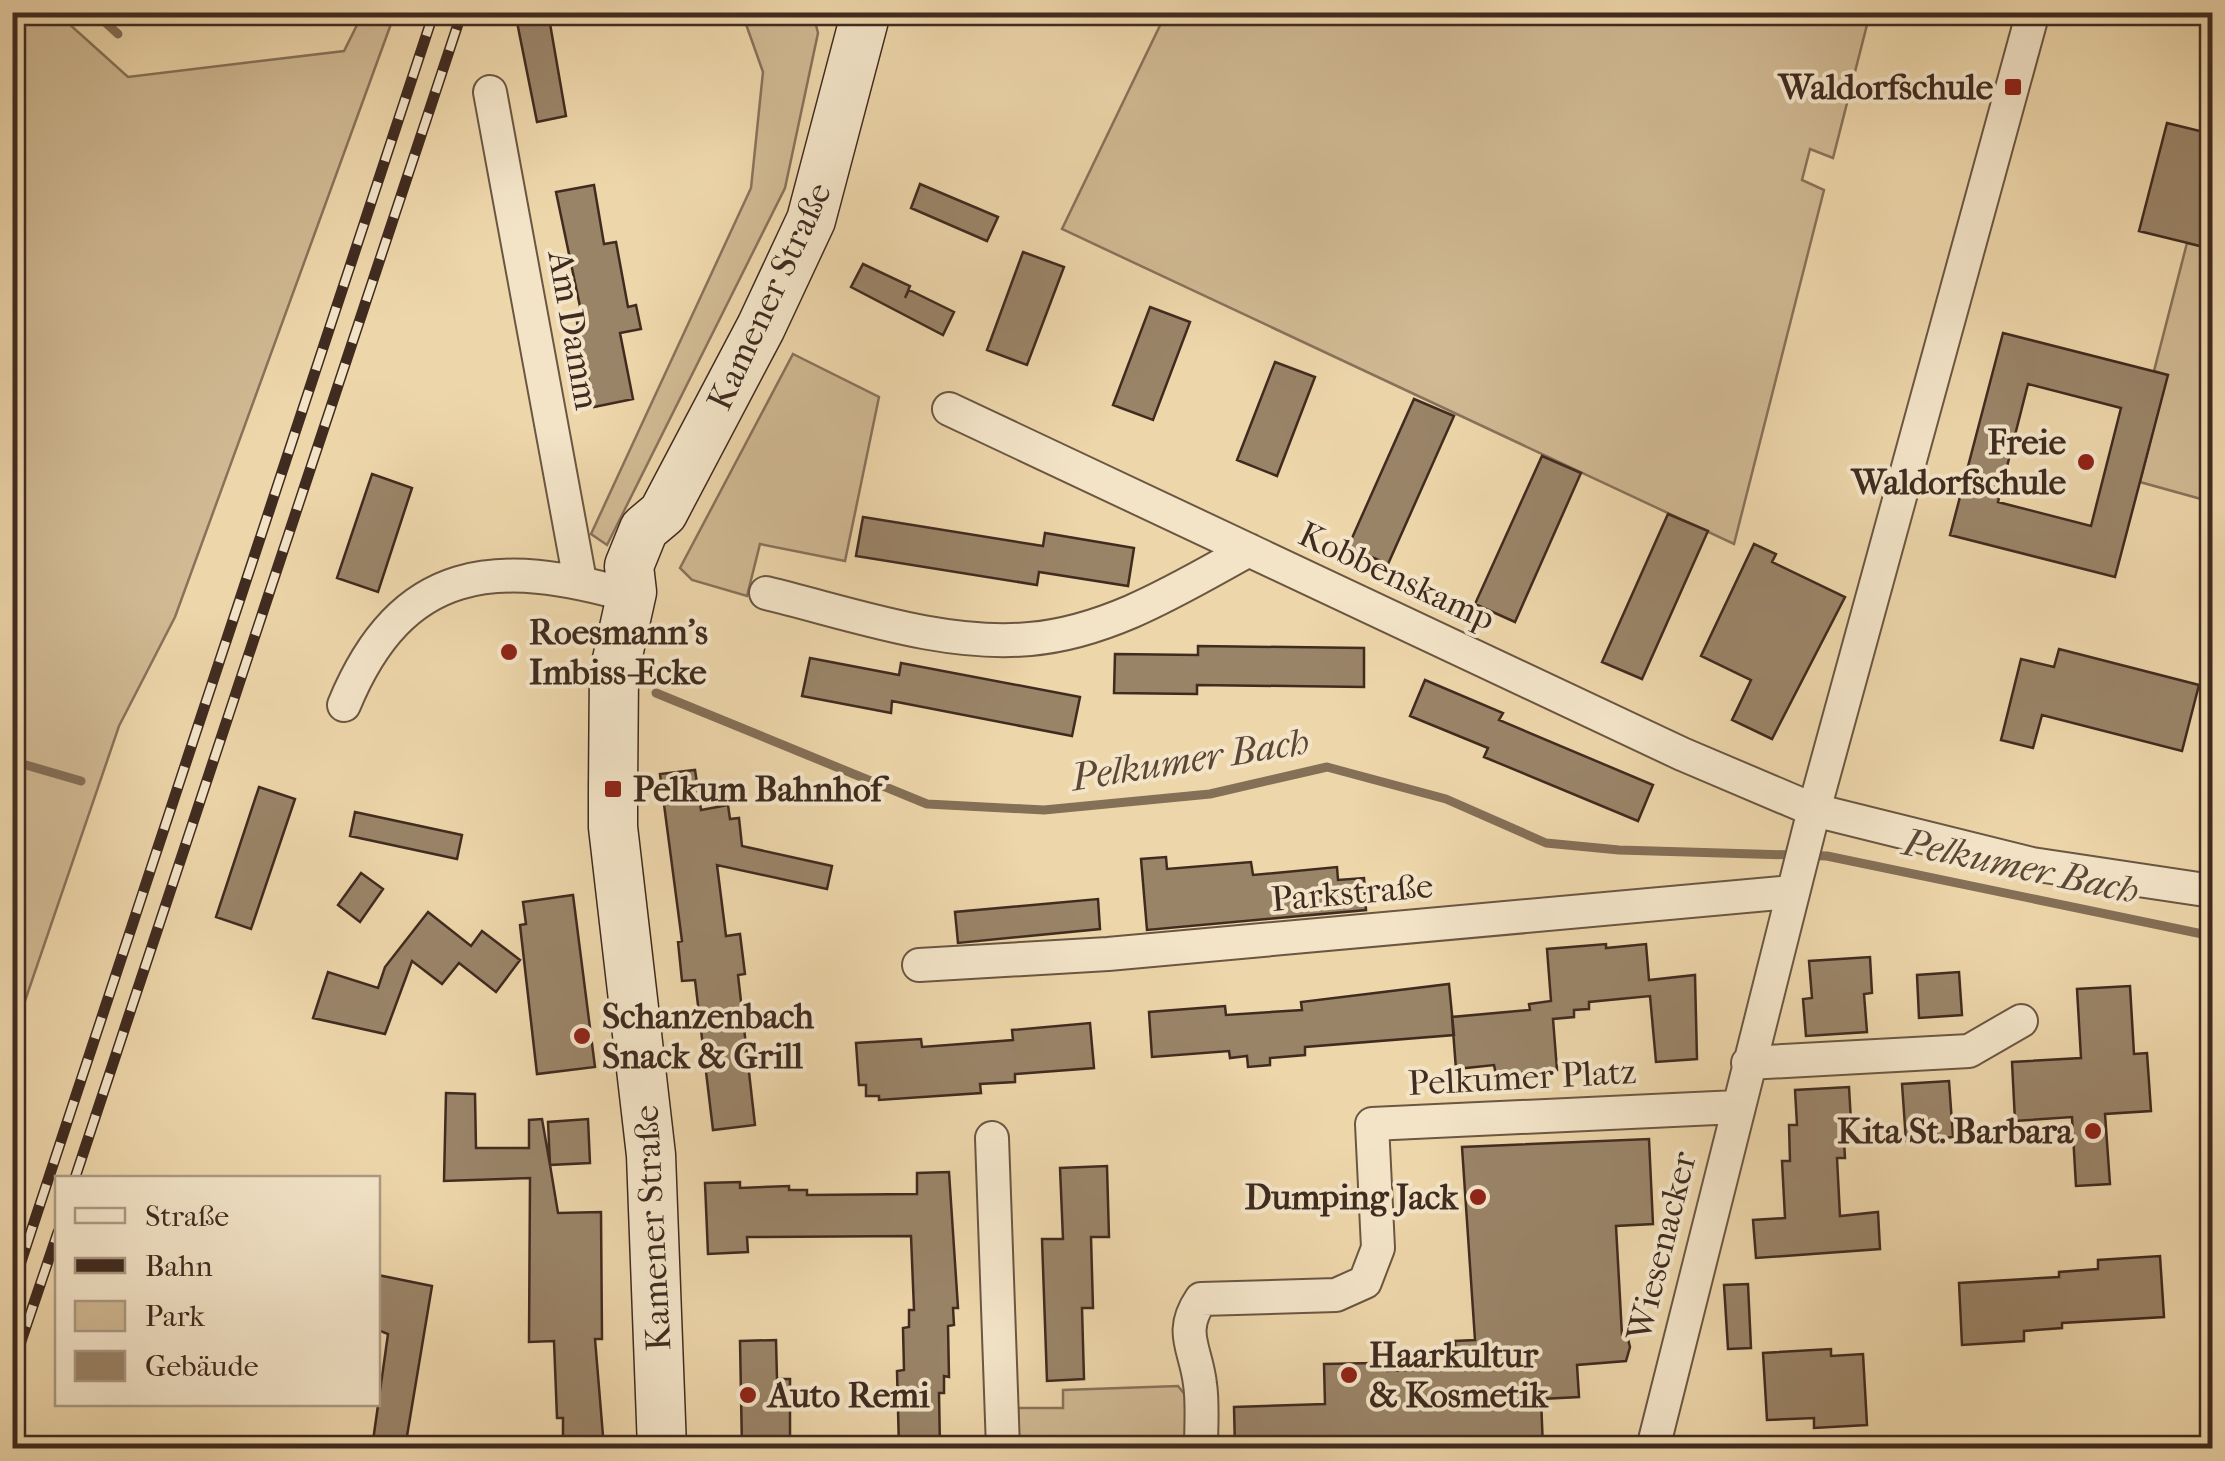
<svg xmlns="http://www.w3.org/2000/svg" width="2225" height="1461" font-family="'IM FELL French Canon',serif">
  <style>
    .green { fill: #d0b993; stroke: #88725a; stroke-width: 2.5 }
    .lines { fill: none; stroke-linecap: round; stroke-linejoin: round }
    .stream { stroke: #846f57; stroke-width: 9 }
    .building { fill: #9a8468; stroke: #402b20; stroke-width: 2.5; fill-rule: evenodd }
    .street-casing { stroke: #6b5642; stroke-width: 36 }
    .secondary-casing { stroke: #402b20; stroke-width: 51 }
    .street { stroke: #f3e4c8; stroke-width: 32 }
    .secondary { stroke: #f3e4c8; stroke-width: 48 }
    .rail-casing { stroke: #402b20; stroke-width: 11 }
    .rail { stroke: #f3e4c8; stroke-width: 8; stroke-dasharray: 22; stroke-linecap: butt }
    .poi-dot { fill: #8f2418; stroke: #f3e4c8; stroke-width: 4 }
    .labels { text-anchor: middle; stroke-width: 8; stroke-linejoin: round; paint-order: stroke }
    .poi-label { font-size: 35px; font-weight: bold; fill: #402b20; stroke: #f3e4c8; text-anchor: start }
    .street-label { font-size: 35px; fill: #402b20; stroke: #f3e4c8 }
    .water-label { font-size: 38px; font-style: italic; fill: #5c4737; stroke: #f3e4c8 }
  </style>
  <rect width="100%" height="100%" fill="#edd6aa"/>
  <filter id="stains"><feTurbulence type="fractalNoise" baseFrequency=".002" numOctaves="4"/><feColorMatrix values="0 0 0 0 .2 0 0 0 0 .09 0 0 0 0 .02 0 0 0 .5 -.17"/></filter>
  <radialGradient id="worn" r=".72"><stop offset=".6" stop-color="#630" stop-opacity="0"/><stop offset="1" stop-color="#630" stop-opacity=".3"/></radialGradient>
  <path class="green" d="M13 12 57 13 128 77 344 51 363 13H395L175 617 119 726 13 1036Z
    M742 13H813L818 33 785 188 607 545 591 534 751 188 763 72Z
    M1166 13H1870L1833 158 1810 149 1802 180 1824 190 1734 544 1062 229Z
    M2187 243 2212 249V502L2140 482 2167 375 2154 371Z
    M793 354 879 397 845 561 760 544 747 596 692 580 680 568Z
    M1178 1386 1192 1403V1448H1019L1018 1408H1063V1390Z"/>
  <g class="lines">
    <path class="stream" d="M94 12 118 34
      M656 693 927 804 1044 810 1210 794 1327 767 1446 799 1546 843 1619 850 1827 856 2212 936
      M12 761 81 781"/>
  </g>
  <path class="building" d="M515 12H548L566 116 537 122Z
    M2167 123 2212 134V249L2139 231Z
    M920 184 998 217 987 241 911 208Z
    M594 185 604 244 616 242 628 307 636 305 641 329 620 333 633 399 594 407 576 317 582 316 556 192Z
    M1023 252 1064 267 1027 365 987 350Z
    M863 264 910 286 905 298 909 290 954 312 943 335 851 287Z
    M1150 307 1190 322 1153 420 1113 405Z
    M2003 333 2168 375 2115 577 1950 535ZM2028 384 2121 408 2091 526 1998 502Z
    M1275 362 1315 377 1277 476 1237 460Z
    M1414 399 1454 416 1388 564 1348 547Z
    M1542 456 1581 473 1515 622 1475 604Z
    M372 474 412 488 378 592 337 578Z
    M1668 514 1708 531 1642 679 1602 662Z
    M863 517 1043 546 1045 533 1134 548 1128 586 1039 572 1037 585 856 556Z
    M1754 544 1776 554 1772 562 1845 597 1772 739 1732 720 1751 680 1701 656Z
    M1198 646 1364 648V687L1197 685V694L1114 693 1115 654 1198 655Z
    M2059 649 2199 685 2182 751 2042 715 2033 748 2001 740 2021 659 2054 667Z
    M810 658 899 675 901 663 1080 697 1072 736 892 701 891 713 802 696Z
    M1425 680 1503 713 1499 720 1653 785 1638 821 1484 757 1488 748 1410 716Z
    M695 770 701 810 728 805 730 819 739 818 742 846 832 866 827 889 717 865 726 936 740 934 745 974 738 975 755 1125 713 1130 695 980 682 981 678 942 682 941 660 774Z
    M259 787 295 799 251 929 216 917Z
    M355 812 462 835 457 859 350 836Z
    M1166 857 1167 869 1251 862 1253 875 1337 867 1338 880 1364 878 1366 910 1147 930 1141 859Z
    M361 873 383 889 360 922 338 905Z
    M573 895 595 1067 537 1074 520 925 526 924 523 902Z
    M1098 899 1100 929 958 943 955 912Z
    M428 912 471 946 482 931 520 960 496 992 459 963 442 984 412 961 385 1034 313 1018 328 972 378 988 385 967Z
    M1606 944V948L1646 944 1649 980 1695 975 1697 1059 1656 1062 1650 996 1589 1002V1009L1574 1010V1017L1553 1019 1557 1070 1496 1075 1494 1065 1456 1069 1452 1017 1530 1010 1529 1004 1551 1001 1547 949Z
    M1870 957 1872 993 1864 994 1867 1032 1806 1036 1803 999 1812 998 1809 961Z
    M1959 972 1962 1015 1919 1018 1917 975Z
    M1449 984 1454 1035 1305 1047V1055L1270 1058V1065L1248 1067 1247 1056 1230 1058 1229 1051 1152 1057 1149 1012 1225 1006 1226 1015 1302 1010 1301 1002Z
    M2130 986 2134 1054 2147 1053 2151 1111 2105 1114 2110 1184 2076 1186 2072 1117 2015 1121 2012 1062 2081 1058 2077 989Z
    M1090 1023 1094 1068 1015 1074V1082L980 1084 981 1093 879 1100V1096H866V1085H859L856 1043 921 1039 922 1047 1013 1040 1012 1030Z
    M1949 1081 1953 1137 1906 1141 1902 1084Z
    M1849 1087 1851 1122H1843L1845 1158H1837L1840 1216 1878 1212 1880 1249 1756 1258 1753 1220 1785 1218 1782 1161H1790L1789 1125H1797L1795 1090Z
    M446 1093 475 1094 476 1148H529V1120L542 1119 550 1165 548 1122 588 1119 590 1163 550 1165 558 1213 601 1212 602 1339H595L604 1448H563V1418H557L554 1341 529 1342 530 1178 444 1181Z
    M1649 1139 1653 1224 1616 1226 1622 1335H1627L1630 1347 1626 1361 1577 1365 1579 1397 1541 1399 1543 1448H1235L1234 1407 1325 1404 1324 1364 1375 1363 1387 1371 1456 1368 1455 1341 1475 1340 1462 1147Z
    M1107 1166 1109 1237H1091L1093 1308H1082L1084 1379 1047 1381 1042 1239H1063L1060 1168Z
    M949 1172 958 1308H953L954 1325 948 1326 949 1377 944 1376V1393H939L940 1448H899L897 1371 904 1370 903 1328 909 1327V1310H914L911 1236 747 1237 748 1252 708 1254 705 1183 740 1182V1188L789 1186V1190H807V1195L917 1194V1173Z
    M2160 1256 2164 1317 2062 1323V1328L2024 1331V1341L1962 1345 1959 1283 2059 1277V1272L2098 1269V1260Z
    M378 1275 432 1286 405 1448H372L388 1334 378 1330Z
    M1748 1284 1751 1348 1728 1349 1724 1285Z
    M776 1340 777 1379H790V1448H742L740 1341Z
    M1831 1349V1356L1863 1354 1867 1425 1814 1428V1418L1767 1420 1763 1353Z"/>
  <g class="lines">
    <defs>
      <path id="street" d="M490 92 580 581
        M949 409 1682 754 1814 810 2033 12
        M766 593C849 613 943 647 1030 639 1110 632 1180 588 1249 550
        M344 705C402 564 496 557 631 596
        M919 965 1108 954 1791 892
        M1748 1063 1969 1051 2021 1021
        M992 1138 1003 1448
        M1201 1448C1201 1427 1203 1404 1200 1384 1196 1348 1178 1333 1201 1299L1336 1295 1365 1282 1378 1248 1372 1124 1737 1107
        M1653 1448 1814 810 2032 864 2212 891"/>
      <path id="secondary" d="M662 1448 651 1155 613 827V789L614 673 632 592 629 566 644 529 663 513 761 327 811 220 866 12"/>
    </defs>
    <use href="#street" class="street-casing"/>
    <use href="#secondary" class="secondary-casing"/>
    <use href="#street" class="street"/>
    <use href="#secondary" class="secondary"/>
    <defs>
      <path id="rail" d="M75 1178 462 12
        M12 1289 434 12
        M12 1368 58 1232"/>
    </defs>
    <use href="#rail" class="rail-casing"/>
    <use href="#rail" class="rail"/>
  </g>
  <g class="poi-dot">
    <rect x="2003" y="77" width="20" height="20" rx="5"/>
    <circle cx="2086" cy="462" r="10"/>
    <circle cx="509" cy="652" r="10"/>
    <rect x="603" y="779" width="20" height="20" rx="5"/>
    <circle cx="582" cy="1036" r="10"/>
    <circle cx="2093" cy="1131" r="10"/>
    <circle cx="1478" cy="1197" r="10"/>
    <circle cx="1349" cy="1375" r="10"/>
    <circle cx="748" cy="1395" r="10"/>
  </g>
  <g class="labels">
    <g class="poi-label">
      <text x="1993" y="99" text-anchor="end">Waldorfschule</text>
      <text x="2066" y="454" text-anchor="end">Freie<tspan x="2066" dy="40">Waldorfschule</tspan></text>
      <text x="529" y="644">Roesmann's<tspan x="529" dy="40">Imbiss-Ecke</tspan></text>
      <text x="633" y="801">Pelkum Bahnhof</text>
      <text x="602" y="1028">Schanzenbach<tspan x="602" dy="40">Snack &amp; Grill</tspan></text>
      <text x="2073" y="1143" text-anchor="end">Kita St. Barbara</text>
      <text x="1458" y="1209" text-anchor="end">Dumping Jack</text>
      <text x="1369" y="1367">Haarkultur<tspan x="1369" dy="40">&amp; Kosmetik</tspan></text>
      <text x="768" y="1407">Auto Remi</text>
    </g>
    <g class="street-label">
      <text transform="translate(769 296) rotate(-65)" y="12">Kamener Straße</text>
      <text transform="translate(574 330) rotate(80)" y="12">Am Damm</text>
      <text transform="translate(1397 576) rotate(25)" y="12">Kobbenskamp</text>
      <text transform="translate(1352 892) rotate(-5)" y="12">Parkstraße</text>
      <text transform="translate(1522 1077) rotate(-3)" y="12">Pelkumer Platz</text>
      <text transform="translate(652 1228) rotate(-93)" y="12">Kamener Straße</text>
      <text transform="translate(1661 1246) rotate(-76)" y="12">Wiesenacker</text>
    </g>
    <g class="water-label">
      <text transform="translate(1190 759) rotate(-9)" y="13">Pelkumer Bach</text>
      <text transform="translate(2021 866) rotate(12)" y="13">Pelkumer Bach</text>
    </g>
  </g>
  <rect width="2225" height="1461" fill="none" stroke="#edd6aa" stroke-width="50"/>
  <rect x="15" y="15" width="2195" height="1431" fill="none" stroke="#402b20" stroke-width="5"/>
  <rect x="25" y="25" width="2175" height="1411" fill="none" stroke="#402b20" stroke-width="2.5"/>
  <rect x="55" y="1176" width="325" height="230" fill="#f3e4c8" stroke="#ab9a85" stroke-width="2.5"/>
  <rect x="75" y="1208" width="50" height="15" fill="#f3e4c8" stroke="#ab9a85" stroke-width="2.5"/>
  <text x="145" y="1226" font-size="30" fill="#402b20">Straße</text>
  <rect x="75" y="1258" width="50" height="15" fill="#402b20" stroke="#ab9a85" stroke-width="2.5"/>
  <text x="145" y="1276" font-size="30" fill="#402b20">Bahn</text>
  <rect x="75" y="1301" width="50" height="30" fill="#d0b993" stroke="#ab9a85" stroke-width="2.5"/>
  <text x="145" y="1326" font-size="30" fill="#402b20">Park</text>
  <rect x="75" y="1351" width="50" height="30" fill="#9a8468" stroke="#ab9a85" stroke-width="2.5"/>
  <text x="145" y="1376" font-size="30" fill="#402b20">Gebäude</text>
  <rect width="100%" height="100%" filter="url(#stains)"/>
  <rect width="100%" height="100%" fill="url(#worn)"/>
</svg>
